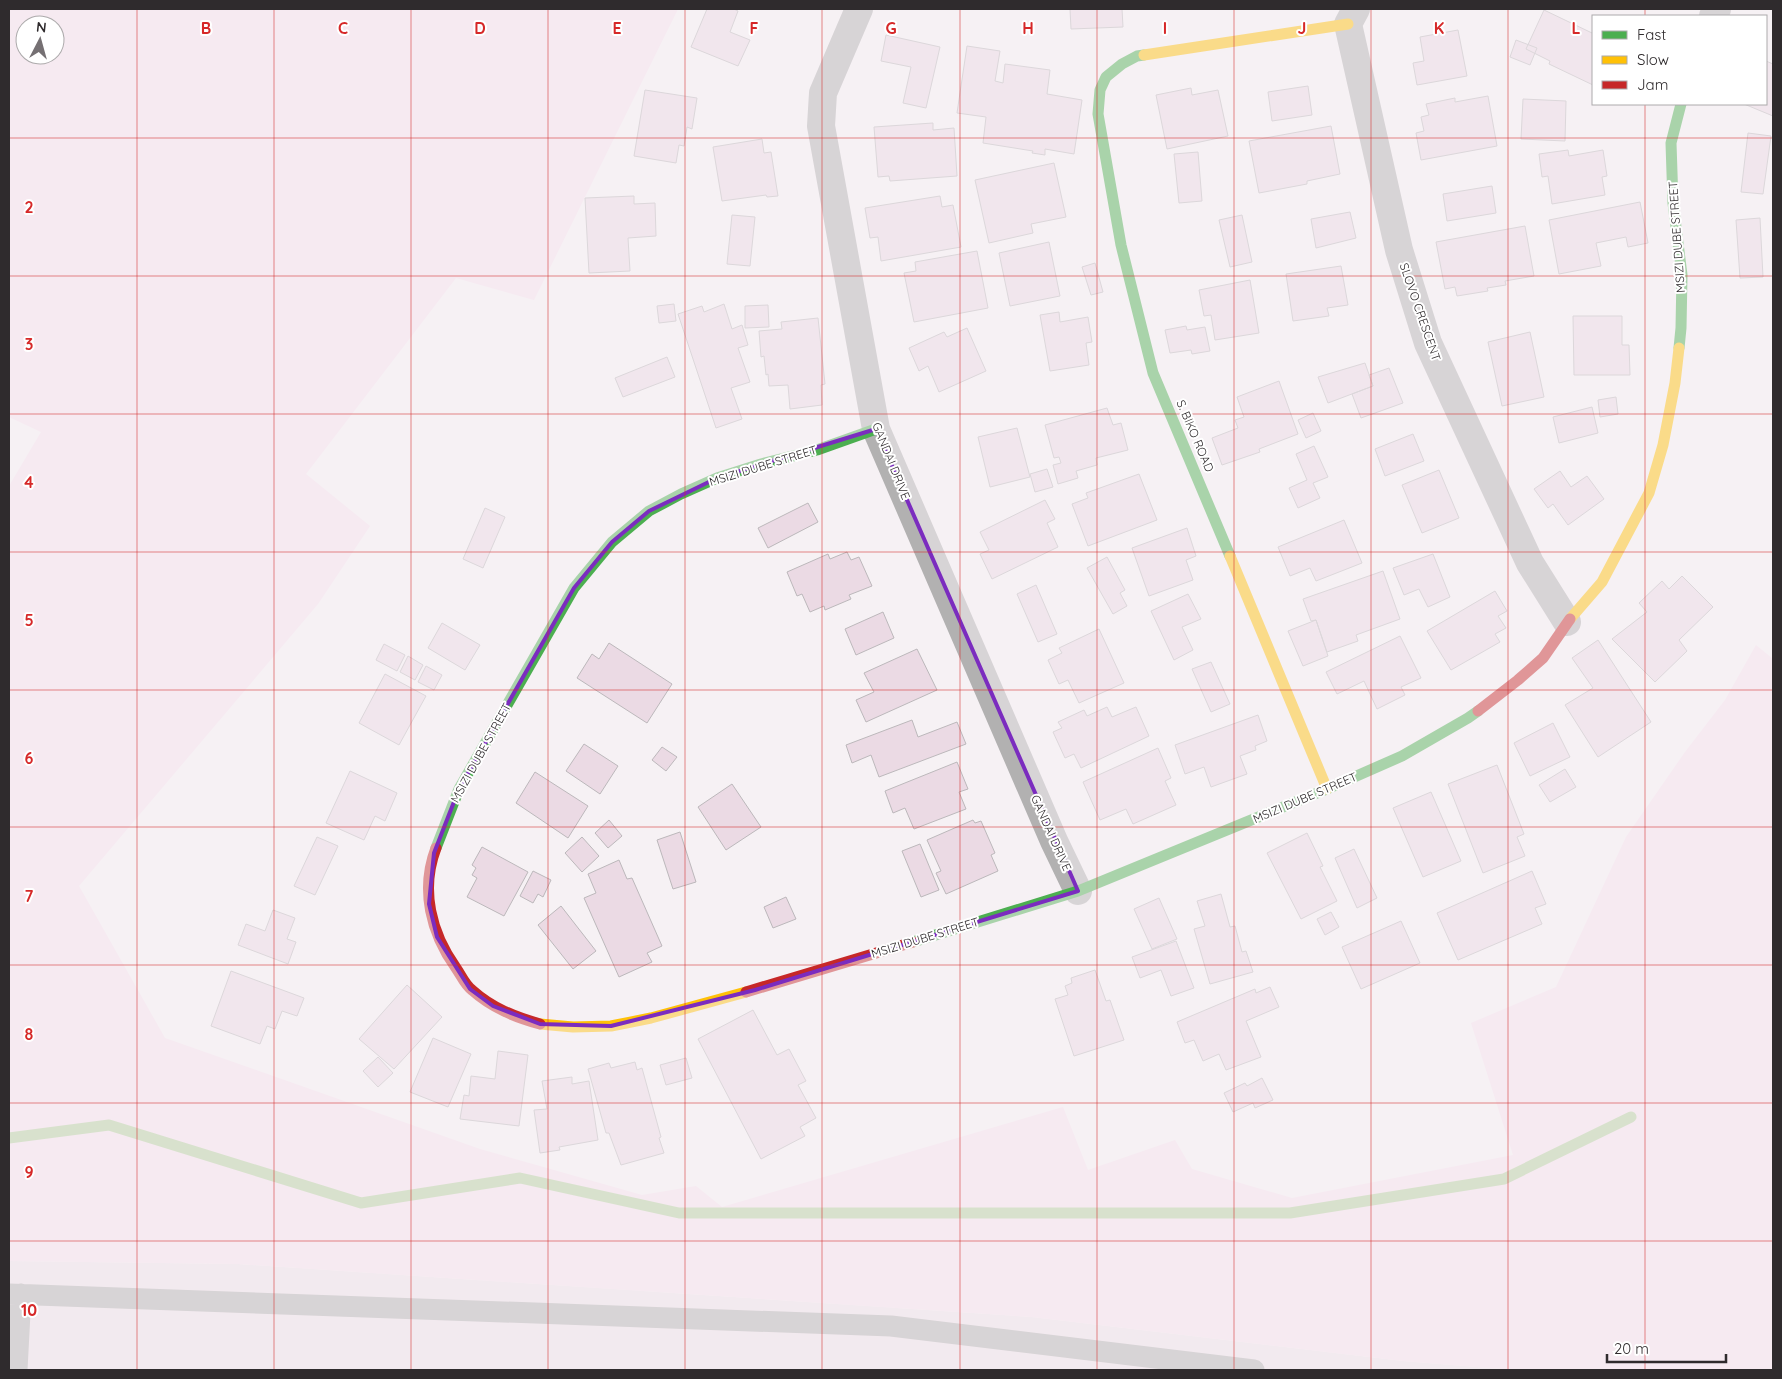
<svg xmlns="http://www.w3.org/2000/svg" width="1782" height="1379" font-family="Quicksand,sans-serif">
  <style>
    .built { fill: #eee2e9 }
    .green { fill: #f6e2ed; fill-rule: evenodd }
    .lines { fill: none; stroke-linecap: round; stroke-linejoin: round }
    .stream { stroke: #b4cf9e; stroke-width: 11 }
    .building { fill: #ebdae4; stroke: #bcb8bb }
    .lane { stroke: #b2b1b1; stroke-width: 21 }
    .street { stroke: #b2b1b1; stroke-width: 28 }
    .fast { stroke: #4caf50; stroke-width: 11 }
    .slow { stroke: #ffc107; stroke-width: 11 }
    .jam { stroke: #c62828; stroke-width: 11 }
    .marked { fill: none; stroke: #7b2cbf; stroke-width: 4; stroke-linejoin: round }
    .grid { fill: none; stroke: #d62828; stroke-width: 1; stroke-opacity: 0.55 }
    .labels { text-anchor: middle; stroke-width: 4; stroke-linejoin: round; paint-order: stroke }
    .street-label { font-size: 12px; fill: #2f2b2d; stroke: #fff }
    .grid-label { font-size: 16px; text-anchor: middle; font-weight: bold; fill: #d62828; stroke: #fff; stroke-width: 4; stroke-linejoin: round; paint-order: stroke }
  </style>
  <rect width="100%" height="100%" fill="#f6f1f4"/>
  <path class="built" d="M9 1261 238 1264 1032 1317 1403 1361 1514 1370H9Z"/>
  <path class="green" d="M9 9H678L534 300 456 278 306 474 370 526 318 604 79 886 165 1038 480 1149 642 1195 696 1186 722 1207 1063 1107 1088 1170 1175 1140 1192 1169 1292 1198 1513 1155 1471 1023 1556 987 1626 837 1685 752 1725 700 1756 645 1773 659V1370H1514L1403 1361 1032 1317 238 1264 9 1261V486L41 432 9 417ZM25 25H55V55H25Z"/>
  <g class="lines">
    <path class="stream" d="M9 1138 109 1125 361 1203 520 1178 679 1213H1290L1504 1179 1631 1117"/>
  </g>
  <path class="building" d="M707 9H734L738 11 730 32 750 40 738 66 691 47Z
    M1070 9H1122L1123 27 1071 29Z
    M1544 10 1592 33 1593 30V85L1549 64 1550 61 1526 49Z
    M1458 30 1467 76 1417 85 1413 63 1424 61 1420 37Z
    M886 35 940 47 926 108 903 103 911 67 881 61Z
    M1516 40 1537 48 1530 65 1510 57Z
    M967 46 1000 51 995 81 1003 83 1005 64 1050 70 1047 94 1082 100 1074 154 1045 149V155L1032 153 1033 151 983 143 986 117 957 113Z
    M1766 61 1773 64V116L1744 104H1766Z
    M1308 86 1312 115 1272 121 1268 92Z
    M1191 88 1192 95 1218 90 1228 136 1167 149 1156 95Z
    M645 90 697 98 692 129 687 127 684 146 679 145 676 163 634 156Z
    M1488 96 1497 146 1421 160 1416 133 1424 131 1421 117 1429 115 1426 104 1455 98V102Z
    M1523 99 1566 101 1565 141 1521 139Z
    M933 123V130L954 128 957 176 890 181 889 176 878 177 874 127Z
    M1331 126 1340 174 1307 181V184L1259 193 1249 141Z
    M1748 133 1771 136 1763 194 1741 192Z
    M762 139 764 153 771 152 778 196 767 197 766 195 722 201 713 147Z
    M1568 150 1569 156 1603 150 1607 176 1602 177 1605 195 1552 204 1548 176 1542 177 1539 154Z
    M1198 152 1202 201 1179 203 1174 154Z
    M1054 163 1066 217 1031 224 1033 233 989 243 975 180Z
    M1492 186 1496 213 1447 221 1443 194Z
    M634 196V204L655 203 656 236 628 238 630 271 589 273 585 198Z
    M940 196 942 207 953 205 961 247 881 261 878 237 870 238 865 208Z
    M1640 202 1648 243 1628 247 1626 237 1596 243 1601 266 1559 274 1549 220Z
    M1350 212 1356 238 1316 248 1311 219Z
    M732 215 755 217 750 266 727 264Z
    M1242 215 1252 262 1230 267 1219 220Z
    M1760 218 1763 277 1740 278 1736 220Z
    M1525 226 1534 276 1505 281 1506 285 1487 288 1488 291 1457 296 1455 287 1445 289 1436 242Z
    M1049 242 1060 296 1010 306 999 253Z
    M977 251 988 308 914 322 904 273 916 271 915 262Z
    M1095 263 1103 292 1091 295 1082 267Z
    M1341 266 1348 305 1327 308 1329 316 1293 321 1286 274Z
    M1250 280 1259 333 1215 340 1211 315 1204 316 1199 290Z
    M674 304 676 321 659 323 657 306Z
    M724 304 732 329 742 325 748 345 738 348 750 382 731 388 742 419 716 428 678 314 702 306 704 312Z
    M768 305 769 327 745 328V306Z
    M1059 312 1060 322 1088 317 1092 342 1086 343 1089 365 1050 371 1040 315Z
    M1573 316H1622V345H1629L1630 375H1574Z
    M818 318 825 384 821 385 822 405 790 409 788 385 769 386 768 374 766 375 764 356 761 357 759 331 782 329 781 322Z
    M1186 326 1187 330 1205 327 1210 351 1192 354 1191 350 1170 353 1165 330Z
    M967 328 986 371 939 392 928 366 919 371 909 348 944 332 947 337Z
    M1530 332 1544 397 1502 406 1488 342Z
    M667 357 675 377 623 397 615 378Z
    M1365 363 1373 386 1328 403 1318 377Z
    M1389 368 1403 403 1361 418 1352 394 1373 386 1369 375Z
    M1279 381 1298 434 1259 449 1260 452 1222 465 1212 438 1238 428 1235 420 1244 417 1237 397Z
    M1616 397 1618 414 1600 417 1598 400Z
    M1592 407 1598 433 1559 443 1553 417Z
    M1107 408 1113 425 1121 423 1128 450 1096 458 1097 465 1076 471 1078 478 1058 484 1053 465 1061 463 1059 457 1054 458 1045 425Z
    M1313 413 1321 431 1306 438 1298 420Z
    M1017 428 1030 477 990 487 978 437Z
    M1413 434 1424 461 1385 476 1375 449Z
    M1314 446 1328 477 1313 483 1320 498 1298 508 1289 488 1307 480 1296 454Z
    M1047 469 1053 487 1035 492 1030 474Z
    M1439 470 1459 518 1422 533 1402 485Z
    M1560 471 1571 487 1587 476 1604 499 1568 525 1553 504 1548 508 1534 489Z
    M1139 474 1157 520 1088 546 1072 504 1088 498 1086 493Z
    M1045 500 1055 519 1047 523 1058 547 992 579 980 554 989 550 980 532Z
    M808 503 818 522 768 548 758 528Z
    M485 508 505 517 483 568 463 559Z
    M1344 520 1362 563 1316 581 1310 568 1290 576 1278 547Z
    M1187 528 1196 556 1186 560 1193 580 1149 596 1132 548Z
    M847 552 851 560 859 557 872 586 849 595 851 599 825 610 824 606 810 612 802 594 797 596 787 572 828 554 830 559Z
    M1433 554 1450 597 1428 607 1419 589 1404 595 1393 568Z
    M1107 557 1125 590 1120 593 1127 606 1113 614 1087 568Z
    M1383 571 1400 619 1356 635 1358 641 1327 652 1316 620 1311 621 1303 599Z
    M1682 576 1713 607 1679 640 1687 651 1655 682 1612 639 1647 612 1639 603 1662 581 1669 589Z
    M1036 585 1057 634 1038 642 1017 594Z
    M1495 591 1507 611 1498 616 1506 628 1495 634 1500 642 1451 670 1427 631Z
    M1188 594 1201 619 1182 627 1193 650 1174 660 1151 611Z
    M883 612 894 638 856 655 845 629Z
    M1316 620 1328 656 1303 666 1288 631Z
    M442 623 480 645 465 670 428 648Z
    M1099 629 1124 683 1079 703 1068 680 1059 684 1048 660 1062 653 1059 648Z
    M1400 636 1421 678 1401 687 1405 695 1377 709 1364 681 1337 694 1326 672Z
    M1598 640 1651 722 1598 757 1565 705 1593 688 1572 658Z
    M609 643 672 684 647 723 577 678 592 654 599 659Z
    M384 644 405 655 397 671 376 660Z
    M917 649 937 690 866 722 856 700 874 692 864 673Z
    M408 656 423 665 415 680 400 672Z
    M1211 662 1230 704 1211 712 1192 669Z
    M426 666 442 675 434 690 418 682Z
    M385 674 426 696 399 745 359 723Z
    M1107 707 1112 717 1136 707 1149 736 1081 768 1074 754 1065 758 1053 732 1062 728 1058 722 1084 710 1087 716Z
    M1258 715 1267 741 1255 746 1256 750 1240 756 1247 774 1211 787 1204 767 1185 774 1175 745Z
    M912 720 918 737 957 722 966 744 879 777 871 755 852 763 846 745Z
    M1553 723 1570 757 1530 776 1514 743Z
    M584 744 618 766 600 794 566 771Z
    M662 747 677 757 666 771 652 760Z
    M1158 748 1171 778 1165 781 1176 805 1133 824 1126 809 1100 820 1083 782Z
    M957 762 968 789 959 792 966 809 914 829 905 808 893 813 885 791Z
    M1497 765 1524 834 1517 837 1525 856 1483 873 1448 784Z
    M1565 769 1576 787 1550 802 1539 785Z
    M350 771 397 793 385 821 375 816 364 840 326 823Z
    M535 772 588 806 568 838 516 803Z
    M732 784 761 827 726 850 698 807Z
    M1431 792 1461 861 1423 877 1393 808Z
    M609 820 622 836 608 848 595 833Z
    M973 820 975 823 981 821 995 853 991 855 998 871 946 894 936 873 941 871 927 840Z
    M680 832 696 882 673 889 657 840Z
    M1307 833 1323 866 1320 867 1337 901 1301 919 1267 853Z
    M317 837 338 846 315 895 294 886Z
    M582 837 599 856 582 872 565 853Z
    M920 844 939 890 921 897 902 851Z
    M482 847 528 872 504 916 467 897 477 878 472 875 476 868 472 865Z
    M1354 849 1377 898 1357 908 1335 858Z
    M619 860 627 879 632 878 662 946 647 953 652 962 619 977 584 898 596 893 588 874Z
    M533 871 551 880 543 897 538 894 533 903 520 896Z
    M1532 871 1546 904 1535 908 1542 924 1458 960 1437 913Z
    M1221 894 1230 927 1235 926 1242 952 1246 951 1253 972 1210 984 1194 929 1205 926 1197 901Z
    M786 897 796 919 773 928 764 907Z
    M1159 898 1177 939 1152 949 1134 909Z
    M561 906 596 951 573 969 538 925Z
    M273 910 295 918 287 939 296 942 288 964 238 945 246 924 265 931Z
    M1331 912 1339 927 1325 935 1317 919Z
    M1401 921 1420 963 1361 989 1342 947Z
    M1176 941 1194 988 1171 996 1161 970 1140 978 1132 957Z
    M1095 970 1106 1001 1110 1000 1124 1040 1074 1056 1055 999 1068 995 1065 986 1072 983 1071 978Z
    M231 971 304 998 297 1016 282 1011 275 1029 267 1026 260 1044 211 1026Z
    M407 985 442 1017 394 1069 359 1039Z
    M1270 987 1279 1007 1246 1021 1261 1057 1226 1070 1219 1054 1203 1061 1194 1040 1185 1043 1177 1022 1255 989 1256 993Z
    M753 1010 777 1055 789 1049 806 1081 798 1085 816 1118 800 1127 805 1136 761 1159 698 1039Z
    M433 1038 471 1054 448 1107 410 1092Z
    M498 1051 528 1055 519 1126 460 1119 464 1095 469 1096 471 1076 495 1079Z
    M378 1057 393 1073 378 1087 363 1071Z
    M686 1058 692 1078 666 1085 660 1065Z
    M635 1062 637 1070 642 1068 661 1137 659 1138 664 1153 621 1165 609 1133H606L588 1069 609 1063 611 1068Z
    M572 1077V1084L589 1081 598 1140 559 1147 560 1150 540 1153 534 1110 547 1109 542 1081Z
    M1262 1078 1273 1100 1255 1108 1253 1103 1233 1112 1224 1093 1245 1083 1247 1086Z"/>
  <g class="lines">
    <path class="lane" d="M9 1294 891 1326 1254 1370
      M17 1370 21 1294"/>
    <path class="street" d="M859 9 823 93 821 126 876 429 1054 841 1078 891
      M1356 9 1348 24 1399 250 1428 343 1530 563 1567 622
      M1713 16 1717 9"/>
    <path class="fast" d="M1144 55 1137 56 1122 64 1106 77 1100 90 1098 114 1121 245 1153 373 1230 556
      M1679 348 1681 328 1682 275 1673 203 1671 143 1681 104
      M436 848 459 789 574 588 612 542 649 511 681 494 717 478 761 464 817 450 876 429
      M913 942 1078 891 1327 789 1402 756 1468 718 1478 711"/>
    <path class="slow" d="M1144 55 1348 24
      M1230 556 1327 789
      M1570 619 1602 582 1649 493 1663 445 1675 383 1679 348
      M540 1024 573 1027 611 1026 651 1018 746 992"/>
    <path class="jam" d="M1478 711 1518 680 1543 658 1570 619
      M436 848C420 890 431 933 456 968 461 975 465 985 472 990 492 1008 515 1017 540 1024
      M746 992 913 942"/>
  </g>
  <path d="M0 0H1782V1379H0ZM876 429 1078 891 755 990 611 1026 540 1024 493 1006 470 989 437 937 429 904 434 853 459 789 574 588 612 542 649 511 717 478Z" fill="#f6f1f4" fill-opacity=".55" fill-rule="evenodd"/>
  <path class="marked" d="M876 429 1078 891 755 990 611 1026 540 1024 493 1006 470 989 437 937 429 904 434 853 459 789 574 588 612 542 649 511 717 478Z"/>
  <path class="grid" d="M137 9V1370M274 9V1370M411 9V1370M548 9V1370M685 9V1370M822 9V1370M960 9V1370M1097 9V1370M1234 9V1370M1371 9V1370M1508 9V1370M1645 9V16M1645 104V1370M9 138H1773M9 276H1773M9 414H1773M9 552H1773M9 690H1773M9 827H1773M9 965H1773M9 1103H1773M9 1241H1773"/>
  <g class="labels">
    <g class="street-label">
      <text transform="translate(1677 237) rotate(-94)" y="4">MSIZI DUBE STREET</text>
      <text transform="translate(1420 312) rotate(71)" y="4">SLOVO CRESCENT</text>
      <text transform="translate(1195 436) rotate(67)" y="4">S. BIKO ROAD</text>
      <text transform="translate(891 461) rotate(68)" y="4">GANDAI DRIVE</text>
      <text transform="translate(763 466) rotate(-17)" y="4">MSIZI DUBE STREET</text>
      <text transform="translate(481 753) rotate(-61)" y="4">MSIZI DUBE STREET</text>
      <text transform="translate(1305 798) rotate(-23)" y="4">MSIZI DUBE STREET</text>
      <text transform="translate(1051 833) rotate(66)" y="4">GANDAI DRIVE</text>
      <text transform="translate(925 938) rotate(-17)" y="4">MSIZI DUBE STREET</text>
    </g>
  </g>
  <g class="grid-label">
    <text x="206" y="34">B</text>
    <text x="343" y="34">C</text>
    <text x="480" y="34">D</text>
    <text x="617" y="34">E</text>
    <text x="754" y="34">F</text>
    <text x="891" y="34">G</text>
    <text x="1028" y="34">H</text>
    <text x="1165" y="34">I</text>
    <text x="1302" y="34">J</text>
    <text x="1439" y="34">K</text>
    <text x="1576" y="34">L</text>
    <text x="29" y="213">2</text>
    <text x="29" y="350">3</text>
    <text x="29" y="488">4</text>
    <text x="29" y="626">5</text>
    <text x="29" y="764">6</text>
    <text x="29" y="902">7</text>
    <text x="29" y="1040">8</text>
    <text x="29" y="1178">9</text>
    <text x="29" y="1316">10</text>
  </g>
  <rect width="1782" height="1379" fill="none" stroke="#2f2b2d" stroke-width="20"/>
  <rect x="1592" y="15" width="175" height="90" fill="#ffffff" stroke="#acaaab"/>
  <rect x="1602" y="31" width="25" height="8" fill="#4caf50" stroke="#acaaab"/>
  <text x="1637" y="40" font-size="15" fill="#2f2b2d">Fast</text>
  <rect x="1602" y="56" width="25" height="8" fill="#ffc107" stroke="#acaaab"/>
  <text x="1637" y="65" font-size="15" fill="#2f2b2d">Slow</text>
  <rect x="1602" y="81" width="25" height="8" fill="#c62828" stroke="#acaaab"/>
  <text x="1637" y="90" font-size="15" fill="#2f2b2d">Jam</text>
  <g transform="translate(40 40) rotate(6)"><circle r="24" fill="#ffffff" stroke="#acaaab"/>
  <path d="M0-4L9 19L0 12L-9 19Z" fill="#757073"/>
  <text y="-8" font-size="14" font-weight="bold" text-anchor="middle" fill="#2f2b2d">N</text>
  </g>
  <path d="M1607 1354v8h119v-8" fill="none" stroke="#2f2b2d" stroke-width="2.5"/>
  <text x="1614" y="1354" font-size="15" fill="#2f2b2d" stroke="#ffffff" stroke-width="4" paint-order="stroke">20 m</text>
</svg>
